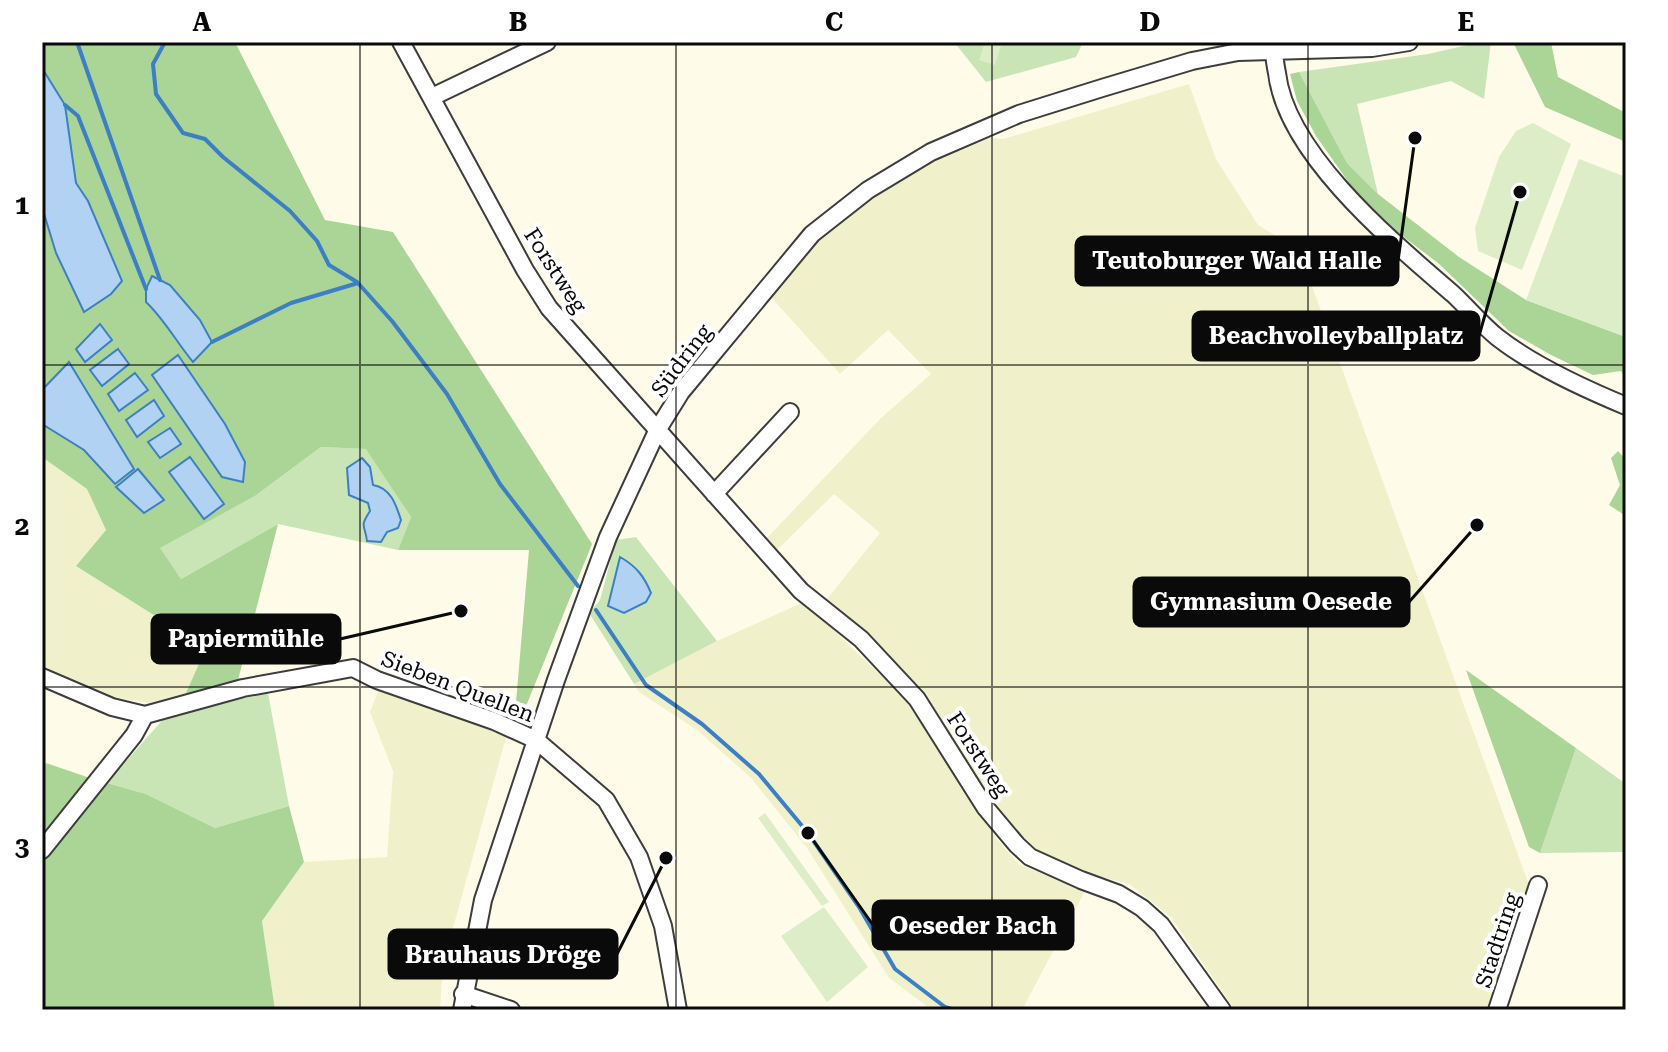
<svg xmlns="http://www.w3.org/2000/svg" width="1668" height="1052" font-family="'Roboto Serif',serif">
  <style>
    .farmland { fill: #f0f1cb }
    .green { fill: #c9e5b6 }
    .forest { fill: #abd596 }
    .pitch { fill: #dcedc7 }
    .water { fill: #b1d2f2; stroke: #3d7fc4; stroke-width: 2 }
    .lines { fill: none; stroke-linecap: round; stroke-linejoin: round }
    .stream { stroke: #3d7fc4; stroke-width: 4 }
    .minor-casing { stroke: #3d3d3d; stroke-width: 20 }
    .minor { stroke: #fff; stroke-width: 16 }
    .grid { fill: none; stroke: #0a0a0a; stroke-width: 2; stroke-opacity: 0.55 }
    .labels { text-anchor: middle; stroke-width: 8; stroke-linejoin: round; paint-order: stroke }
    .street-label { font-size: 22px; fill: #0a0a0a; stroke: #fff }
    .leader { fill: none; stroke: #0a0a0a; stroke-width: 3 }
    .callout-dot { fill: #0a0a0a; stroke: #fff; stroke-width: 3 }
    .callout { fill: #0a0a0a; stroke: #0a0a0a; stroke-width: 3 }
    .callout-label { font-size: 24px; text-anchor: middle; font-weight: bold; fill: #fff }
    .neatline { fill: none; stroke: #0a0a0a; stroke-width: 3 }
    .grid-label { font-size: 26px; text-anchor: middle; font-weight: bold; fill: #0a0a0a }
  </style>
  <rect width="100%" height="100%" fill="#fefce9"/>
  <path class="farmland" d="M1189 84 1216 159 1258 225 1299 250 1529 885 1487 1010H1235L1171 917 1129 884 1085 873 1036 850 1017 835 958 749 927 695 874 641 827 599 880 533 834 494 776 551 765 540 881 418 931 374 888 330 840 374 771 297 816 241 872 198 934 161 986 137 1003 139Z
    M42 457 87 489 106 530 76 566 206 648 186 693 148 703 114 697 42 666Z
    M804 602 908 701 997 839 1018 864 1085 891 1022 1010H932L889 978 807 848 751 778 697 730 639 692 634 684 717 641Z
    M379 689 507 734 443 964 440 1010H275L262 921 304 862 387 857 393 771 370 712Z"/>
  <path class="green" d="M954 42H1083L1076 57 986 82Z
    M1481 42H1491L1484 99 1451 81 1357 104 1378 194 1347 163 1299 72 1428 54Z
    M321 447 367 449 411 517 398 550 278 524 181 579 159 548 255 496Z
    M636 537 717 641 634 684 589 613 600 600 616 540Z
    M268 693 289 806 215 828 146 794 107 783 166 716Z
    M1576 748 1626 784V852L1540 853Z"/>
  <path class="forest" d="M42 42H235L325 220 393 232 592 544 522 716 515 714 529 550H398L411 517 366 449 321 447 255 496 160 548 181 579 278 524 237 684 186 693 206 648 76 566 106 530 87 489 42 457V424L84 450 115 484 70 363 42 390V207L56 253 122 281 88 201 75 183 65 105 42 68Z
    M1513 42H1551L1558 77 1626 113V142L1545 107Z
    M1299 72 1347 163 1378 194 1459 257 1526 300 1626 337V378L1621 371 1593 375 1551 355 1509 331 1438 263 1401 235 1354 190 1316 136 1297 101 1290 74Z
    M1618 451 1626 460V516L1609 505 1620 485 1611 458Z
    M1466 670 1576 748 1540 853 1529 847Z
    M46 763 90 778 42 834V770Z
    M107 783 146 794 215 828 289 806 304 862 262 921 275 1010H42V862Z"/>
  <path class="pitch" d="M985 42H1002L995 65 979 60Z
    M1533 123 1571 144 1522 270 1478 251 1475 228 1499 157 1516 131Z
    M1579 159 1626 177V337L1526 300Z
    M765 813 829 902 822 906 758 818Z
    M824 907 868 967 827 1002 781 936Z"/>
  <path class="water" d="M42 68 65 105 76 183 88 201 122 281 111 294 84 312 56 253 42 207Z
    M152 276 170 285 200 320 212 342 193 362C177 343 165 320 146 302V289Z
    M100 324 112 340 85 362 76 349Z
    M118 349 129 364 102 386 90 370Z
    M178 355 225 424 245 462 243 482 222 477 152 375Z
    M69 362 134 469 115 484 84 450 42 424V390Z
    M135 373 148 390 119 411 108 394Z
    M154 400 164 416 137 437 126 420Z
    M170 428 181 444 160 458 148 442Z
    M190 457 224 504 204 519 169 472Z
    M362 458 370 467 373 485C391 488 396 505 401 520L398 528 387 532 381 542 367 541C365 524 359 528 370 511L368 503 349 495 347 468Z
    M138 469 164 500 144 513 116 487Z
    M620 557C636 566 644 576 651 593L646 602 624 613 608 606Z"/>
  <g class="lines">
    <path class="stream" d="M77 42 160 280
      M165 42 153 64 156 94 183 133 205 139 223 157 290 211 317 241 329 265 357 282
      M65 105 78 116 146 289
      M212 342 291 303 358 283 392 321 447 394 500 484 578 586
      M596 610 646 685 702 724 759 774 808 833 859 907 895 969 945 1007 955 1010"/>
    <defs>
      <path id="minor" d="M401 42 525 270 549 308 801 591 861 639 917 699 985 807 1017 845 1030 857 1081 880 1119 894 1142 908 1161 925 1222 1010
        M1276 43C1273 53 1275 63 1277 73 1286 154 1394 243 1453 294 1468 308 1481 324 1497 337 1531 364 1585 389 1626 406
        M432 97 547 42
        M714 494 790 412
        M42 677 112 707 145 715 243 688 353 668 377 680 494 721 536 740 606 800 639 857 663 926 678 1010
        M42 850 134 735 145 715
        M463 994 511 1010
        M462 1010 483 900 556 680 608 537 658 429 681 392 812 234 868 190 931 152 1019 114 1102 88 1192 61 1238 52 1372 48 1409 42
        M1497 1010 1538 885"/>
    </defs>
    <use href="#minor" class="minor-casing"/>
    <use href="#minor" class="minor"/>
  </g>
  <path class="grid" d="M360 42V1010M676 42V1010M992 42V1010M1308 42V1010M42 365H1626M42 687H1626"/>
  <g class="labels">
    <g class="street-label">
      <text transform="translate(556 270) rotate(57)" y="8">Forstweg</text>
      <text transform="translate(681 360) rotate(-53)" y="8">Südring</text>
      <text transform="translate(458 686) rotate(21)" y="8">Sieben Quellen</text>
      <text transform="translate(979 754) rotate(57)" y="8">Forstweg</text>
      <text transform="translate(1497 940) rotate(-72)" y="8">Stadtring</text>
    </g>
  </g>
  <path class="leader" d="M1415 138L1398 261M1520 192L1479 336M1477 525L1409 602M461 611L340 639M808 833L873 925M666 858L617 954"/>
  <g class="callout-dot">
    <circle cx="1415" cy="138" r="8"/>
    <circle cx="1520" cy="192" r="8"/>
    <circle cx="1477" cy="525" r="8"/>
    <circle cx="461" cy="611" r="8"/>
    <circle cx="808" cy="833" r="8"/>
    <circle cx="666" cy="858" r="8"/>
  </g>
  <g class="callout">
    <rect x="1076" y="237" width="322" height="48" rx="8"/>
    <rect x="1193" y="312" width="286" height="48" rx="8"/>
    <rect x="1134" y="578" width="275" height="48" rx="8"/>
    <rect x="152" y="615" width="188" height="48" rx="8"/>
    <rect x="873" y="901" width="200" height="48" rx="8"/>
    <rect x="389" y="930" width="228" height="48" rx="8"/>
  </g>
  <g class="callout-label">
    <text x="1237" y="269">Teutoburger Wald Halle</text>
    <text x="1336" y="344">Beachvolleyballplatz</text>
    <text x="1271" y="610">Gymnasium Oesede</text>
    <text x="246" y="647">Papiermühle</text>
    <text x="973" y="934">Oeseder Bach</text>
    <text x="503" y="963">Brauhaus Dröge</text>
  </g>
  <rect width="1668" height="1052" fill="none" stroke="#ffffff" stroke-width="88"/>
  <rect x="44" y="44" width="1580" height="964" class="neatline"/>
  <g class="grid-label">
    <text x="202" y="31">A</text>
    <text x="518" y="31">B</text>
    <text x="834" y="31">C</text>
    <text x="1150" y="31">D</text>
    <text x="1466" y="31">E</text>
    <text x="22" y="214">1</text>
    <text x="22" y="535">2</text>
    <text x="22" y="856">3</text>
  </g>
</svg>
